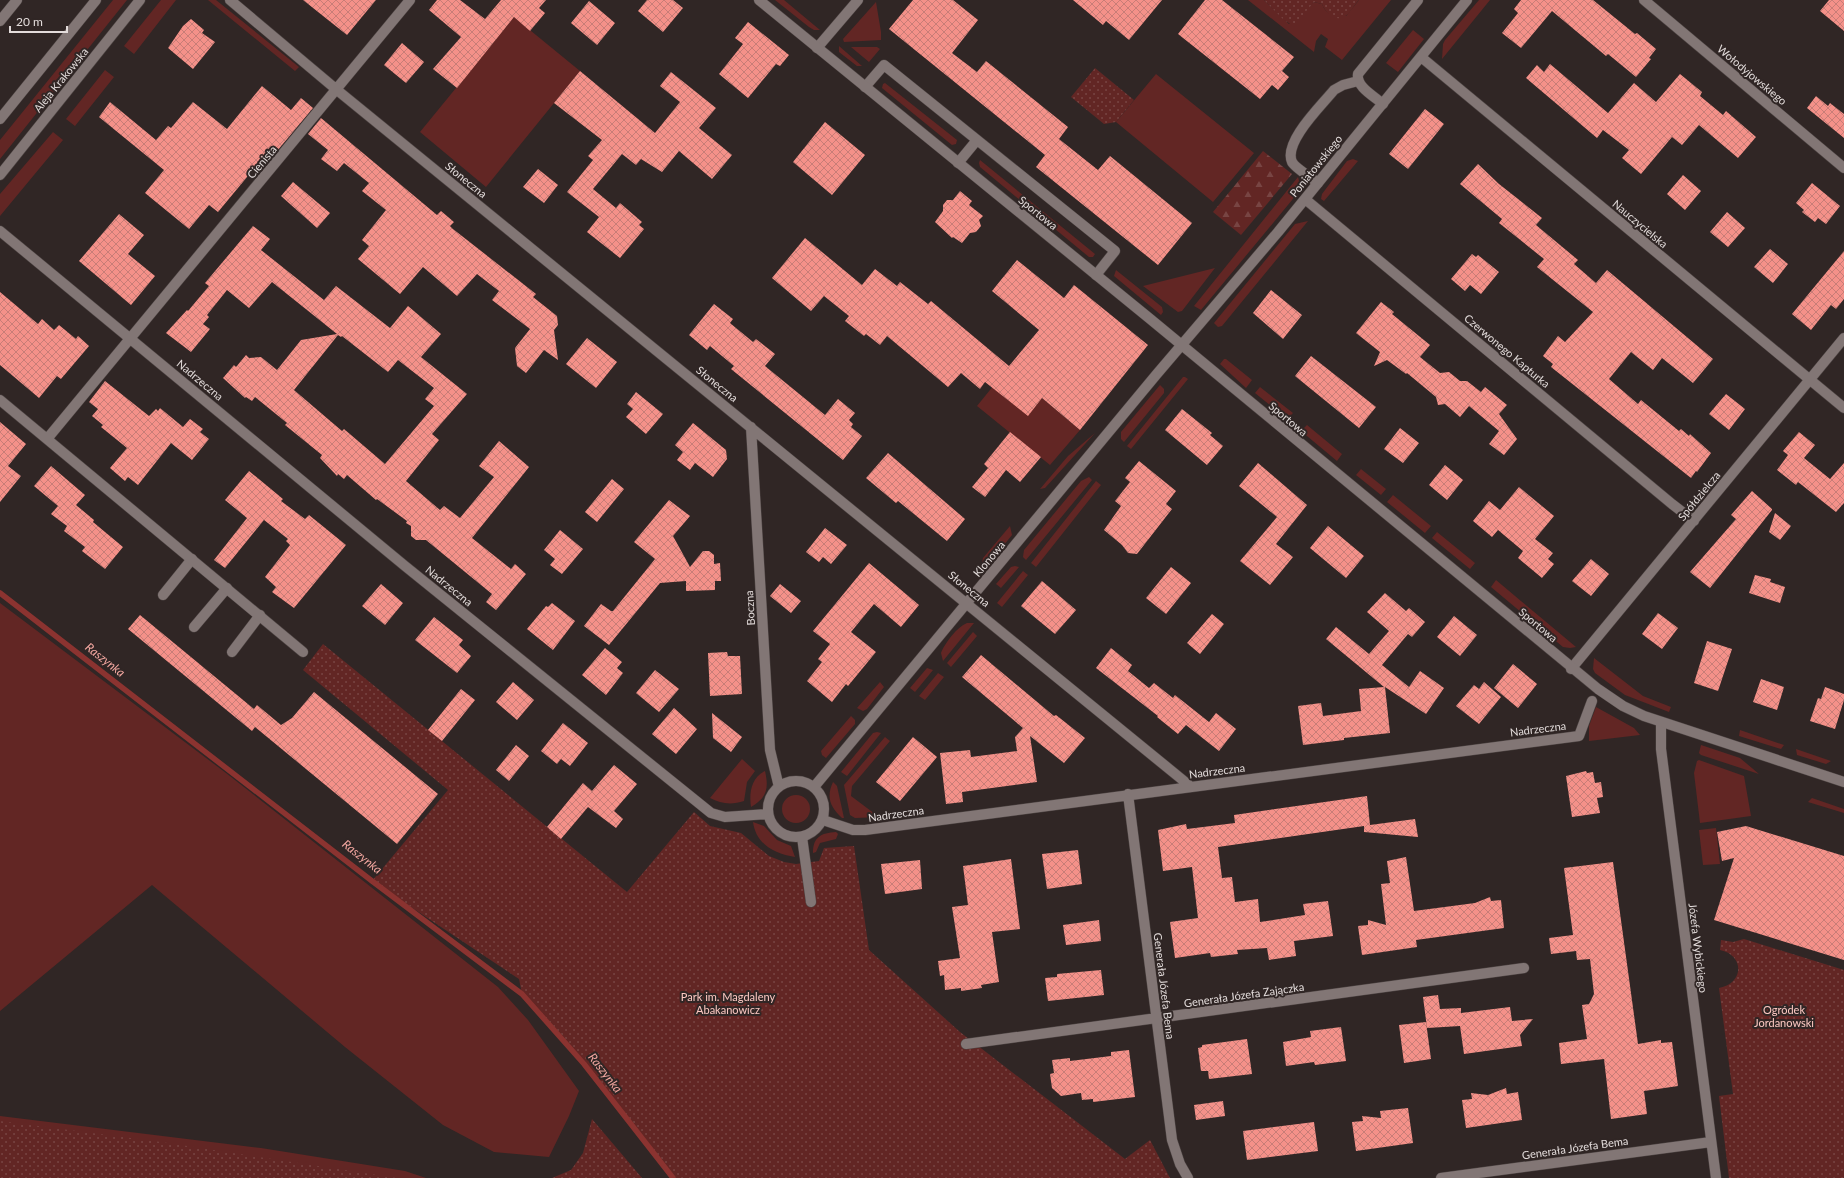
<svg xmlns="http://www.w3.org/2000/svg" width="1844" height="1178" font-family="Lato,sans-serif">
  <style>
    .grass { fill: #622624 }
    .forest { fill: url(#forest-firs) }
    .park { fill: url(#park-dots) }
    .lines { fill: none; stroke-linecap: round; stroke-linejoin: round }
    .stream { stroke: #8b3330; stroke-width: 5.5 }
    .building { fill: url(#building-cross-hatch); fill-rule: evenodd }
    .service-casing { stroke: #4d4443; stroke-width: 11 }
    .minor-casing { stroke: #4d4443; stroke-width: 11 }
    .tertiary-casing { stroke: #4d4443; stroke-width: 11 }
    .secondary-casing { stroke: #4d4443; stroke-width: 11 }
    .service { stroke: #827675; stroke-width: 10 }
    .minor { stroke: #827675; stroke-width: 10 }
    .tertiary { stroke: #827675; stroke-width: 10 }
    .secondary { stroke: #827675; stroke-width: 10 }
    .labels { text-anchor: middle; stroke-width: 4; stroke-linejoin: round; paint-order: stroke }
    .street-label { font-size: 11px; fill: #e3dcdb; stroke: #302625 }
    .park-label { font-size: 11px; fill: #fcc8c2; stroke: #302625 }
    .water-label { font-size: 12px; font-style: italic; fill: #f3a7a0; stroke: #302625 }
  </style>
  <defs>
    <pattern id="forest-firs" width="22" height="20" patternUnits="userSpaceOnUse"><rect width="22" height="20" fill="#622624"/><path d="M5 1l3.5 6h-7zM16 11l3.5 6h-7z" fill="#784543"/></pattern>
    <pattern id="park-dots" width="8" height="8" patternUnits="userSpaceOnUse"><rect width="8" height="8" fill="#622624"/><path d="M2 2h.1M6 6h.1" fill="none" stroke="#784543" stroke-width="1.8" stroke-linecap="round"/></pattern>
    <pattern id="building-cross-hatch" width="8" height="8" patternUnits="userSpaceOnUse"><rect width="8" height="8" fill="#f49189"/><path d="M0 0l8 8M0 8l8-8" fill="none" stroke="#c87d77"/></pattern>
  </defs>
  <rect width="100%" height="100%" fill="#302625"/>
  <path class="grass" d="M113 0H127L0 159V140Z
    M161 0H176L134 54 124 46Z
    M208 0H216L299 67 295 71Z
    M775 0H784L820 30H814L809 27Z
    M1248 0H1264L1289 24 1314 2 1322 4C1327 16 1334 16 1346 16L1359 0H1391L1342 60 1325 47 1328 39 1321 34 1316 41 1314 52Z
    M1479 0H1490L1442 59 1443 44 1445 40Z
    M876 2 881 32V40L844 42 843 39Z
    M514 17 580 71 486 187 420 132Z
    M1413 30 1424 39 1398 72 1386 63Z
    M839 46 862 66H857L839 52Z
    M851 47H877L880 49 869 62Z
    M105 70 114 77 75 126 66 119Z
    M1156 74 1254 153 1213 202 1116 122Z
    M885 83 957 140 956 144 952 145 882 88 883 84Z
    M53 132 63 140 0 216V194Z
    M1353 159 1358 161 1324 201 1321 199 1322 194 1347 161Z
    M980 160 1095 254 1093 257H1089L980 167 979 163Z
    M1298 177 1300 185 1297 194 1201 310 1194 306Z
    M1308 221 1222 326 1218 327 1214 323 1295 224Z
    M1215 268 1182 311 1178 312 1143 286Z
    M1116 270 1162 307 1163 312 1161 315 1114 276Z
    M1224 359H1226L1252 380 1246 388 1220 364Z
    M1007 369 1080 430 1050 465 977 406Z
    M1183 377H1185L1188 379 1131 449 1127 446Z
    M1160 385 1164 389V393L1124 442 1121 439V432Z
    M1260 387 1293 413 1287 419 1255 393Z
    M1307 425 1342 454 1337 461 1301 431Z
    M1095 433 1045 488 1040 489 1068 456Z
    M1361 469 1386 489 1381 495 1356 475Z
    M1089 477 1092 480 1026 560 1023 557 1024 550 1081 481Z
    M1096 481 1101 485 1036 567 1031 563Z
    M1393 495 1431 526 1425 533 1387 502Z
    M1010 526 1012 535 983 571 981 570 983 558Z
    M1437 532 1475 563 1470 569 1432 538Z
    M1015 566 1019 567 1001 588 996 584 1011 567Z
    M1023 571 1028 575 1002 607 997 603Z
    M1496 580 1576 647 1570 648 1563 647 1491 587Z
    M0 603 226 773 498 987 528 1020 579 1091 569 1116 549 1157 494 1152 443 1125 345 1047 152 885 0 1011Z
    M967 623H974L943 661 941 653C945 643 957 627 967 623Z
    M973 632 977 636 951 667 947 663Z
    M1594 658 1643 696 1671 707 1669 712 1625 695 1595 673 1593 669Z
    M927 668 933 670 915 692 910 688Z
    M938 673 944 677 925 700 919 696Z
    M880 682 884 687 867 709 863 711 857 708Z
    M1596 707 1634 728 1640 735 1589 741V726Z
    M851 716 855 720V724L826 758 822 755 821 751Z
    M1740 730 1784 745 1781 749 1739 736Z
    M877 732 881 733 847 776 841 772 873 733Z
    M885 737 890 741 852 786 851 796 879 817 855 818 850 815 844 785Z
    M1701 745 1740 758 1759 774 1701 755 1699 753Z
    M1796 749 1831 761 1826 764 1797 755Z
    M742 759 755 771 747 782 744 801C732 805 721 804 710 798Z
    M1699 760 1744 776 1751 816 1700 823 1694 773 1697 761Z
    M765 771C769 788 767 798 751 807 749 793 751 778 765 771Z
    M833 782 837 786 844 818H842C830 807 826 797 833 782Z
    M782 809a14 14 0 1 1 28 0a14 14 0 1 1-28 0Z
    M1812 798 1844 809V813L1808 802Z
    M753 822 764 826 777 840 791 846 795 857C774 854 756 844 753 822Z
    M1716 828 1720 864 1703 865 1699 830Z
    M836 832 838 834 836 839 820 843 816 852 813 853C813 837 821 833 836 832Z
    M0 1116 261 1148 405 1171 426 1178H199L0 1154Z"/>
  <path class="forest" d="M1263 151 1292 174 1241 235 1213 212Z"/>
  <path class="park" d="M1264 0H1359C1354 5 1350 14 1344 17 1335 22 1325 12 1322 4L1314 2 1296 23 1292 25 1284 20Z
    M1095 68 1134 100 1116 122 1104 124 1071 97Z
    M323 644 627 892 694 812 710 826 741 833 769 856 784 862 796 864 819 861 824 848 854 846 869 950 960 1032 1125 1159 1150 1140 1170 1178H676L584 1064 522 994 519 979 372 881 448 790 303 670Z
    M1744 939 1844 970V1178H1729L1719 1096 1733 1094 1719 988C1744 984 1745 955 1720 950L1721 940 1733 942Z
    M592 1119 642 1178H552L571 1170 583 1153Z
    M0 1121 161 1142 397 1178H0Z"/>
  <g class="lines">
    <path class="stream" d="M0 593 372 881 522 994 584 1064 673 1178"/>
  </g>
  <path class="building" d="M303 0H376L347 35Z
    M437 0H460L485 19 501 0H546L539 8 545 13 530 31 514 17 457 88 433 69 461 37 429 10Z
    M647 0H673L683 8 663 32 638 11Z
    M913 0H953L978 20 952 53 977 72 986 61 1068 127 1059 139 1098 170 1110 156 1192 223 1158 265 1036 167 1045 155 889 29Z
    M1073 0H1162L1129 40 1106 21 1103 25Z
    M1205 0H1222L1294 57 1282 71 1289 77 1278 90 1272 85 1260 99 1178 34Z
    M1521 0H1593L1635 34 1637 33 1656 49 1649 58 1651 59 1636 77 1608 54 1606 56 1552 11 1521 48 1502 33 1518 13 1514 9Z
    M1829 0H1844V31L1820 11Z
    M589 1 615 23 597 45 571 23Z
    M191 19 204 30 202 33 215 42 193 69 168 48 183 26Z
    M748 22 789 55 780 66 776 64 748 98 719 74 743 44 735 38Z
    M402 43 424 62 406 83 384 65Z
    M1550 64 1608 113 1634 83 1656 102 1680 74 1702 92 1700 96 1723 115 1726 111 1756 137 1738 158 1699 125 1682 145 1672 137 1641 174 1622 158 1629 150 1603 130 1597 138 1526 78 1537 65 1544 72Z
    M580 71 655 133 680 102 660 86 671 72 716 108 699 128 732 155 712 179 679 151 662 172 641 159 636 165 622 154 593 189 616 208 620 203 642 222 639 225 644 229 620 258 587 232 599 217 567 192 593 160 588 156 602 140 554 103Z
    M262 86 291 110 301 98 313 108 272 157 267 153 218 212 209 205 189 229 145 193 164 170 99 117 110 102 156 140 168 126 171 128 193 102 227 129Z
    M1816 96 1828 106 1830 103 1844 114V138L1807 108Z
    M1425 109 1444 124 1408 169 1389 154Z
    M321 118 437 215 441 211 454 222 450 226 453 229 536 294 533 297 557 316 558 325 554 330 558 360 544 350 526 373 517 366 515 348 530 329 492 300 499 291 477 274 457 296 423 267 400 294 358 259 369 246 362 240 386 210 362 191 369 183 344 163 337 171 321 159 328 150 308 134Z
    M825 122 865 155 832 195 793 162Z
    M1478 164 1499 184 1542 218 1536 225 1578 260 1574 264 1596 283 1607 270 1713 359 1693 383 1662 358 1653 370 1631 352 1609 379 1638 404 1641 400 1679 431 1681 429 1689 436 1690 434 1711 453 1697 472 1696 471 1691 478 1551 367 1553 364 1543 356 1558 336 1565 342 1593 312 1537 267 1544 259 1499 223 1502 219 1460 184Z
    M538 169 558 185 544 203 523 187Z
    M1683 175 1701 191 1685 210 1667 194Z
    M293 182 330 213 317 228 281 196Z
    M1812 183 1840 206 1826 224 1818 218 1815 222 1802 212 1804 210 1796 203Z
    M960 191 972 201 969 205 983 216 979 220 981 226 976 232 970 233 962 243 953 237 952 238 935 222 943 211V205L947 200H953Z
    M1727 212 1745 228 1728 247 1710 232Z
    M119 214 144 235 128 254 155 276 131 305 79 261Z
    M253 226 270 239 261 250 324 300 336 286 390 328 408 306 441 334 421 357 467 394 432 434 439 440 406 481 440 510 444 506 460 518 494 477 479 466 499 441 529 467 472 538 511 569 515 564 526 574 496 610 486 602 492 594 426 540H416L411 536V526L406 523 407 521 377 499 376 500 347 475 344 479 338 474 337 476 320 458 322 455 285 425 287 423 255 397 252 401 246 397 245 398 223 378 234 365 236 367 246 355 249 358 261 357 277 370 301 340 337 334 272 282 249 308 227 290 207 315 209 317 203 324 210 329 191 352 166 333 187 310 188 311 209 286 205 283ZM338 335 341 337 342 336 388 372 398 360 434 388 425 399 434 406 385 464 344 429 342 431 294 390Z
    M805 238 862 285 875 269 897 286 900 282 928 304 931 301 1009 366 1039 330 992 291 1017 260 1064 298 1074 285 1148 345 1080 430 1042 398 1028 416 985 382 980 389 961 373 948 387 887 336 880 345 866 334 864 336 845 321 849 316 824 296 811 311 772 278Z
    M1770 249 1788 264 1773 283 1754 267Z
    M1844 251V299L1836 309 1831 305 1811 330 1792 314Z
    M1472 254 1476 257 1478 255 1499 272 1481 294 1470 285 1465 291 1451 279Z
    M1271 290 1302 315 1283 339 1253 313Z
    M0 292 38 324 42 319 54 330 59 325 76 339 78 336 89 346 61 379 57 376 39 398 0 365Z
    M1381 302 1394 312 1392 314 1430 345 1420 357 1440 373 1449 372 1460 381H1467L1481 392 1485 387 1507 405 1499 414 1517 439 1504 455 1489 444 1499 431 1469 406 1460 417 1445 404 1438 405 1436 397 1407 373 1406 374 1387 360 1374 366 1380 352 1356 333Z
    M714 304 733 319 730 323 753 342 756 339 775 354 765 366 825 415 838 399 855 413 849 420 853 424 851 427 862 436 843 460 731 369 734 366 710 346 707 350 689 335Z
    M587 338 617 362 596 388 566 364Z
    M1311 356 1376 407 1359 428 1295 376Z
    M105 381 149 416 156 409 158 411 160 408 183 427 190 419 203 429 200 432 209 439 192 460 171 443 138 485 128 477 125 481 110 468 127 448 101 427 103 425 92 416 98 409 89 402Z
    M636 392 663 414 646 434 626 417 633 409 627 404Z
    M1726 394 1745 409 1729 430 1709 414Z
    M1182 409 1212 433 1210 435 1223 446 1207 465 1165 430Z
    M0 422 26 444 8 466 21 476 0 502Z
    M693 423 726 450 727 459 713 477 695 463 690 470 677 460 683 452 675 445Z
    M1400 428 1419 443 1403 463 1384 449Z
    M1010 432 1041 457 1020 482 1006 470 985 497 972 487 988 468 984 464Z
    M1799 432 1815 445 1804 458 1830 479 1844 463V503L1836 512 1798 482 1796 485 1777 470 1788 455 1783 451Z
    M888 453 965 519 947 541 898 501 896 503 866 478Z
    M1139 461 1176 491 1166 504 1172 509 1137 554 1128 553 1122 545 1104 530 1121 506 1115 501 1130 482 1125 478Z
    M1258 463 1307 505 1276 544 1293 557 1270 585 1240 561 1277 517 1239 486Z
    M1445 465 1463 480 1447 500 1429 485Z
    M51 466 85 495 76 505 94 520 93 522 123 547 105 569 82 551 85 547 64 531 67 526 51 514 58 506 34 486Z
    M249 471 283 499 281 501 305 519 309 515 346 545 294 608 272 592 276 587 265 577 290 545 286 541 288 539 264 520 225 568 214 560 247 518 225 500Z
    M612 479 624 489 597 522 585 512Z
    M1519 487 1554 516 1535 539 1553 553 1548 559 1554 564 1542 578 1518 558 1523 551 1498 530 1492 537 1473 521 1489 501 1500 510Z
    M1752 491 1772 509V510L1710 588 1690 572 1736 519 1731 515Z
    M669 500 690 516 673 536 690 567 703 551H709L714 555V564L720 563 721 581H715V590L686 591V581L660 583 609 645 584 626 601 604 611 611H613L655 559 634 542Z
    M1775 513 1791 526 1780 540 1769 532Z
    M1328 526 1364 556 1346 578 1310 548Z
    M825 528 847 545 831 564 823 557 819 562 806 552Z
    M560 530 583 549 562 574 550 565 555 559 544 550Z
    M1591 559 1609 574 1591 596 1572 581Z
    M869 563 919 605 901 627 874 604 851 632 876 652 848 686 846 684 832 702 807 681 822 662 818 659 830 644 813 631Z
    M1171 567 1191 583 1166 614 1146 598Z
    M1755 575 1771 579 1770 582 1785 587 1780 603 1749 593Z
    M1042 581 1076 610 1055 634 1021 606Z
    M381 584 403 603 385 625 362 606Z
    M780 584 801 601 791 613 770 596Z
    M1385 593 1406 611 1409 608 1425 622 1412 637 1408 634 1382 665 1409 687 1420 671 1444 688 1426 714 1385 687 1390 733 1344 738V740L1303 745 1298 706 1321 703 1323 716 1361 711 1359 689 1384 687 1326 639 1336 627 1369 654 1389 631 1367 612Z
    M552 603 575 621 553 650 527 629 546 606 548 607Z
    M1658 613 1678 628 1662 649 1642 634Z
    M1212 614 1224 624 1200 654 1187 643Z
    M140 615 254 709 257 705 281 725 292 718 314 692 438 794 397 844 255 727 252 731 128 629Z
    M1454 616 1477 635 1460 656 1437 637Z
    M434 617 463 640 459 645 471 656 457 673 415 640Z
    M1707 641 1732 649 1718 691 1694 683Z
    M605 648 622 662 617 668 623 673 606 695 582 675Z
    M1111 648 1132 665 1128 671 1149 688 1154 683 1173 698 1175 695 1209 722 1216 713 1236 729 1219 751 1186 725 1178 734 1157 717 1158 716 1096 668Z
    M727 652 728 656H740L742 694 710 696 708 653Z
    M981 655 1054 716 1056 715 1085 738 1064 763 1030 736 1037 782 962 792 963 802 946 804 940 753 970 750 971 757 1017 751 1015 737 1023 728 962 677Z
    M1513 664 1537 684 1518 708 1494 688Z
    M655 670 679 689 659 712 636 693Z
    M1761 679 1784 687 1777 710 1753 702Z
    M513 682 534 700 517 720 496 702Z
    M1484 682 1501 697 1479 724 1456 706 1474 685 1479 689Z
    M1825 687 1844 694V700L1835 729 1810 721 1818 698 1821 699Z
    M461 689 475 700 442 741 428 730Z
    M674 708 697 729 676 754 652 734Z
    M712 713 742 737 731 752 713 738Z
    M563 723 588 743 570 766 561 759 557 764 541 751Z
    M913 737 937 757 900 801 876 782Z
    M516 745 529 756 509 781 496 770Z
    M614 765 637 784 614 811 623 819 616 828 588 807 561 839 547 827 583 783 592 791Z
    M1586 771 1587 773 1593 772 1595 783 1601 782 1603 797 1597 798 1600 813 1572 817 1566 776Z
    M1367 796 1370 825 1415 819 1418 837 1364 832V826L1218 847 1222 878 1232 877 1235 902 1258 899 1260 922 1305 915 1303 904 1328 901 1333 936 1294 941 1296 956 1269 960 1267 948 1237 950 1238 954 1211 957 1210 953 1175 958 1170 922 1198 918 1192 867 1163 871 1158 830 1186 824 1187 829 1235 823 1234 815Z
    M1746 826 1844 856V960L1714 920 1734 858 1722 861 1717 832Z
    M1078 850 1082 884 1047 889 1042 854Z
    M1406 857 1414 911 1475 903 1490 897 1491 901 1501 900 1504 928 1416 940 1417 947 1362 955 1358 926 1368 925V920L1386 925 1381 884 1390 883 1387 861Z
    M1011 859 1020 929 992 932 999 982 981 985 982 988 961 991V988L945 990 944 975 940 976 938 961 960 958 952 907 968 905 963 866Z
    M920 860 922 889 885 894 881 864Z
    M1613 862 1638 1044 1661 1040V1043L1672 1042 1678 1086 1644 1091 1647 1114 1611 1119 1604 1059 1561 1064 1559 1043 1587 1039 1582 1005 1589 1004 1594 994 1590 959 1577 960 1576 951 1551 954 1549 938 1573 935 1564 868Z
    M1099 920 1101 941 1066 945 1063 925Z
    M1101 970 1104 995 1048 1001 1045 978 1057 977V974Z
    M1438 995 1440 1009 1461 1008V1013L1510 1007 1512 1021 1533 1019 1520 1035 1522 1046 1464 1054 1460 1026 1427 1028 1423 997Z
    M1426 1022 1431 1059 1404 1063 1399 1025Z
    M1341 1027 1346 1061 1315 1065 1314 1062 1286 1066 1283 1042 1311 1037 1310 1031Z
    M1247 1039 1252 1074 1209 1079 1208 1071H1201L1198 1048 1202 1047V1045Z
    M1129 1050 1135 1097 1093 1102V1099L1082 1100 1081 1093 1061 1096 1052 1088 1050 1074 1054 1073 1052 1060 1070 1058V1061L1111 1056V1052Z
    M1506 1088 1507 1094 1518 1092 1522 1120 1466 1128 1462 1100 1472 1099 1471 1093 1488 1095Z
    M1223 1101 1225 1116 1196 1120 1194 1105Z
    M1408 1108 1413 1143 1356 1151 1352 1122 1363 1121 1362 1116 1381 1118 1380 1111Z
    M1314 1122 1318 1151 1247 1160 1243 1131Z"/>
  <g class="lines">
    <defs>
      <path id="service" d="M865 87 884 65 1115 251 1096 275
        M1383 104C1374 96 1356 87 1358 74L1418 0
        M958 163 977 140
        M1318 183C1312 178 1295 168 1292 162 1283 142 1322 105 1334 90L1343 85 1358 81
        M163 595 192 559
        M194 627 227 588
        M232 652 260 615
        M802 837 811 902"/>
      <path id="minor" d="M230 0 337 90 1190 786
        M1644 0 1844 168
        M0 21 17 0
        M817 48 858 0
        M1421 57 1844 408
        M1305 199 1672 504 1694 521
        M0 231 405 566 711 813 725 817 768 814
        M0 400 303 652
        M751 427 770 750 779 787
        M47 439 410 0
        M1571 669 1844 338
        M1661 722V749L1716 1178
        M768 809a28 28 0 1 1 56 0a28 28 0 1 1-56 0Z
        M814 787 1156 375 1278 232 1467 0
        M1128 794 1172 1140 1180 1164 1188 1178
        M823 820 853 830H865L1579 736 1592 701
        M966 1044 1524 968
        M1441 1178 1711 1142"/>
      <path id="tertiary" d="M759 0 1149 318 1598 689 1623 706 1644 716 1844 782"/>
      <path id="secondary" d="M0 119 96 0
        M0 175 140 0"/>
    </defs>
    <use href="#service" class="service-casing"/>
    <use href="#minor" class="minor-casing"/>
    <use href="#tertiary" class="tertiary-casing"/>
    <use href="#secondary" class="secondary-casing"/>
    <use href="#service" class="service"/>
    <use href="#minor" class="minor"/>
    <use href="#tertiary" class="tertiary"/>
    <use href="#secondary" class="secondary"/>
  </g>
  <g class="labels">
    <g class="street-label">
      <text transform="translate(1752 75) rotate(40)" y="4">Wołodyjowskiego</text>
      <text transform="translate(61 80) rotate(-51)" y="4">Aleja Krakowska</text>
      <text transform="translate(262 162) rotate(-50)" y="4">Cienista</text>
      <text transform="translate(1316 166) rotate(-51)" y="4">Poniatowskiego</text>
      <text transform="translate(466 180) rotate(39)" y="4">Słoneczna</text>
      <text transform="translate(1038 213) rotate(39)" y="4">Sportowa</text>
      <text transform="translate(1640 224) rotate(40)" y="4">Nauczycielska</text>
      <text transform="translate(1507 351) rotate(40)" y="4">Czerwonego Kapturka</text>
      <text transform="translate(200 380) rotate(40)" y="4">Nadrzeczna</text>
      <text transform="translate(717 384) rotate(39)" y="4">Słoneczna</text>
      <text transform="translate(1288 419) rotate(40)" y="4">Sportowa</text>
      <text transform="translate(1699 496) rotate(-51)" y="4">Spółdzielcza</text>
      <text transform="translate(989 559) rotate(-50)" y="4">Klonowa</text>
      <text transform="translate(449 586) rotate(39)" y="4">Nadrzeczna</text>
      <text transform="translate(969 589) rotate(39)" y="4">Słoneczna</text>
      <text transform="translate(750 608) rotate(-93)" y="4">Boczna</text>
      <text transform="translate(1538 625) rotate(40)" y="4">Sportowa</text>
      <text transform="translate(1538 729) rotate(-7)" y="4">Nadrzeczna</text>
      <text transform="translate(1217 771) rotate(-7)" y="4">Nadrzeczna</text>
      <text transform="translate(896 814) rotate(-8)" y="4">Nadrzeczna</text>
      <text transform="translate(1698 948) rotate(83)" y="4">Józefa Wybickiego</text>
      <text transform="translate(1164 986) rotate(83)" y="4">Generała Józefa Bema</text>
      <text transform="translate(1244 995) rotate(-8)" y="4">Generała Józefa Zajączka</text>
      <text transform="translate(1575 1148) rotate(-8)" y="4">Generała Józefa Bema</text>
    </g>
    <g class="park-label">
      <text x="728" y="1001">Park im. Magdaleny<tspan x="728" dy="13">Abakanowicz</tspan></text>
      <text x="1784" y="1014">Ogródek<tspan x="1784" dy="13">Jordanowski</tspan></text>
    </g>
    <g class="water-label">
      <text transform="translate(105 660) rotate(38)" y="4">Raszynka</text>
      <text transform="translate(362 857) rotate(38)" y="4">Raszynka</text>
      <text transform="translate(605 1073) rotate(52)" y="4">Raszynka</text>
    </g>
  </g>
  <path d="M10 26v6h57v-6" fill="none" stroke="#e3dcdb" stroke-width="2"/>
  <text x="16" y="26" font-size="12" fill="#e3dcdb" stroke="#302625" stroke-width="3" paint-order="stroke">20 m</text>
</svg>
